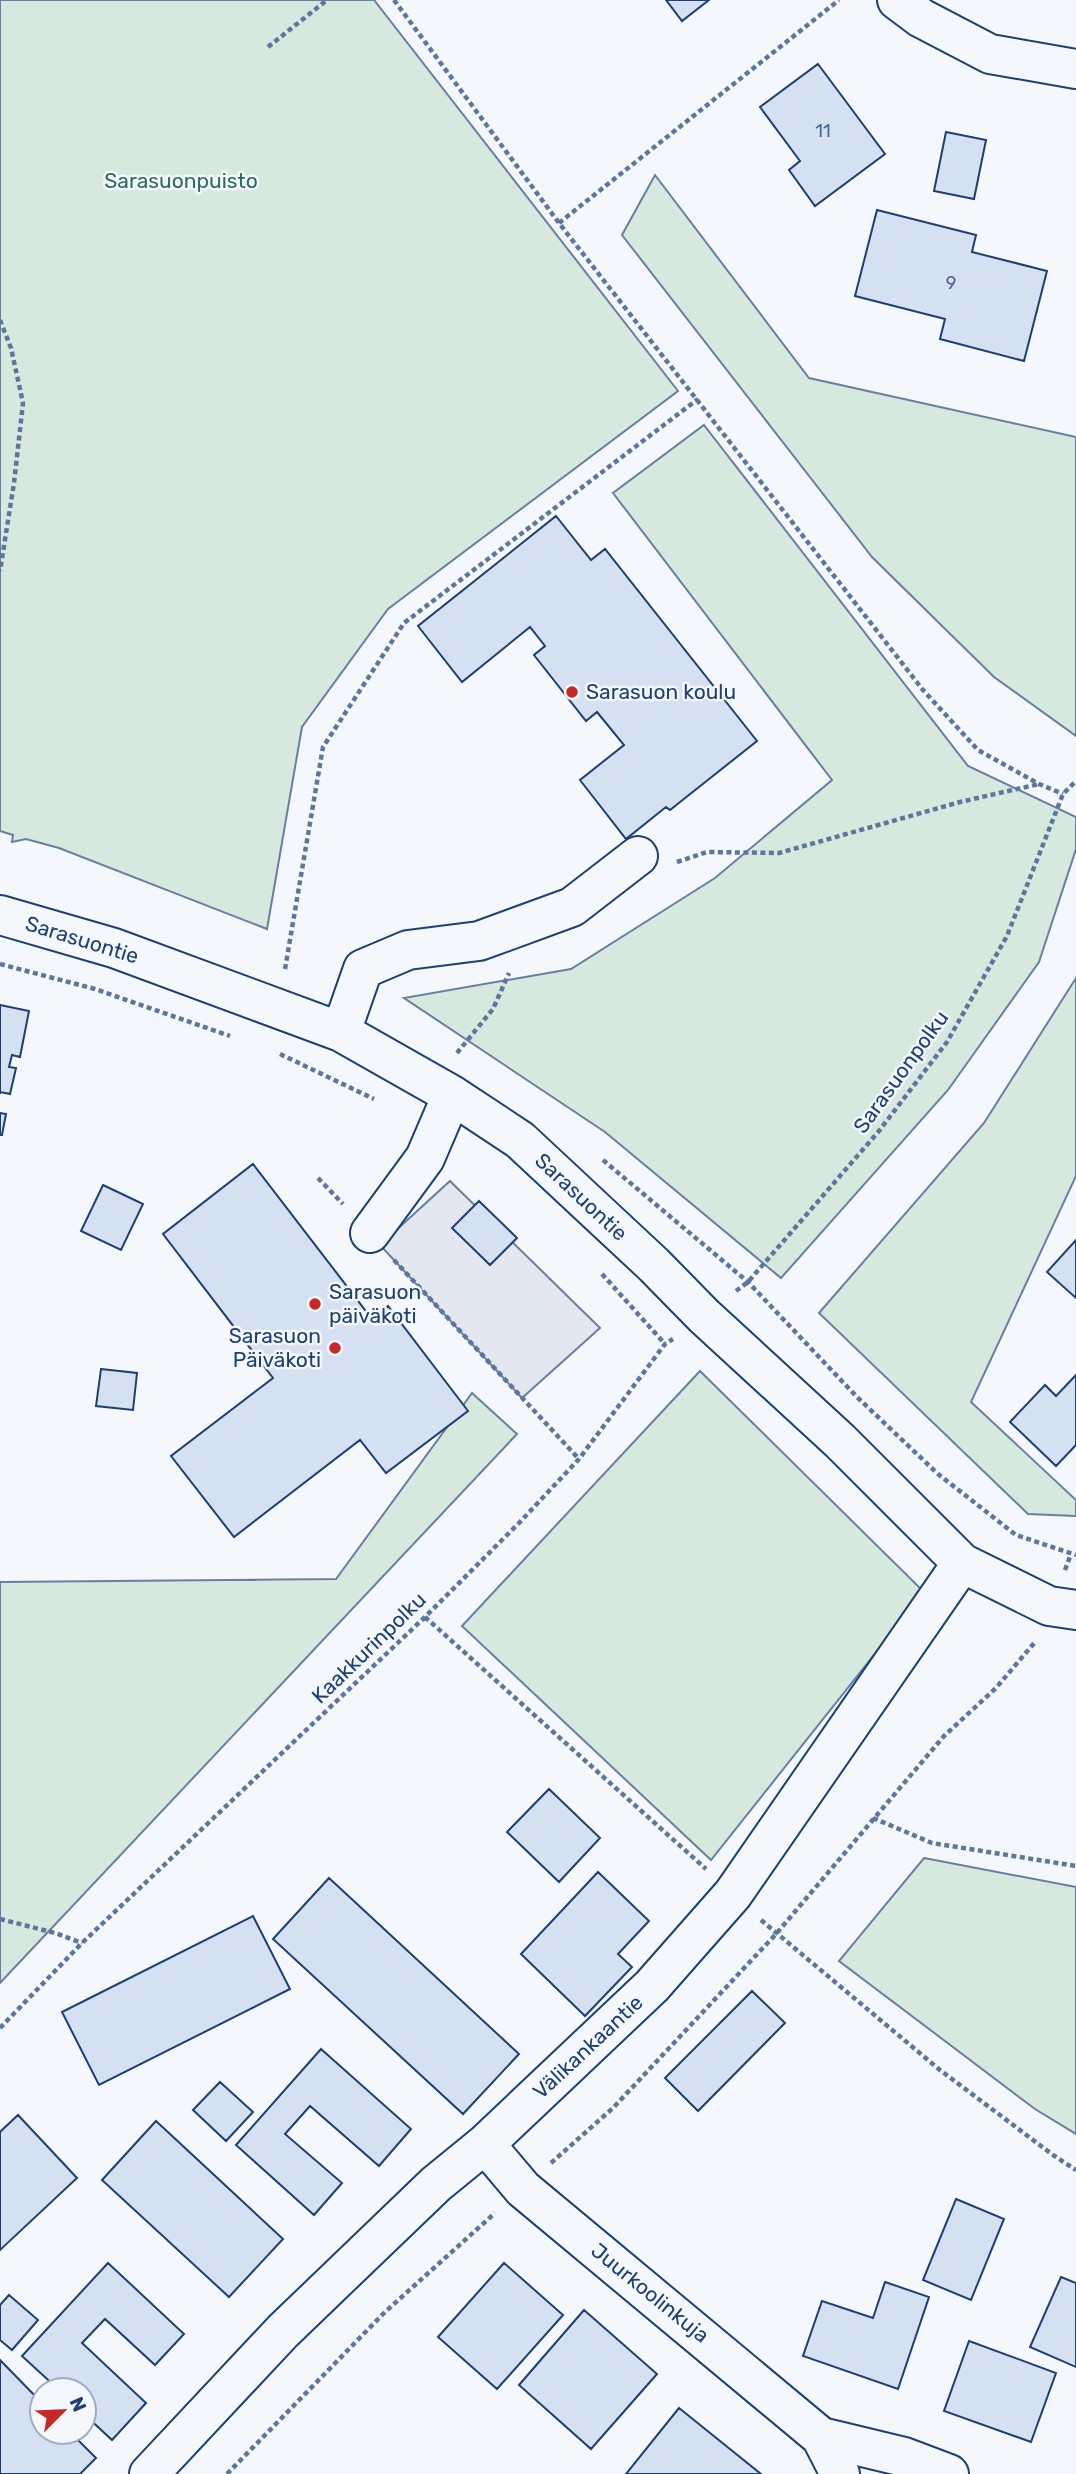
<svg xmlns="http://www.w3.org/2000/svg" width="1076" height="2474" font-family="Rubik,sans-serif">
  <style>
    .green { fill: #d7e8df; stroke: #687fa3; stroke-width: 2 }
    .parking { fill: #e3e8f0; stroke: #687fa3; stroke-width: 2 }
    .building { fill: #d5e0f0; stroke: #1d3f73; stroke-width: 2 }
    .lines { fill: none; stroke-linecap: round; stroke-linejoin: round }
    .minor-casing { stroke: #1d3f73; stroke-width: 42 }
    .path { stroke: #5e769c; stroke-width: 4.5; stroke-dasharray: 5 3.5; stroke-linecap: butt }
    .minor { stroke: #f4f7fb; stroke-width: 38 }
    .poi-dot { fill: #c62828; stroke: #f4f7fb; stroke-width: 2.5 }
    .labels { text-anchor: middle; stroke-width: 5; stroke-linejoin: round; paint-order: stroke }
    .number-label { font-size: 18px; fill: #4b6792 }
    .park-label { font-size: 21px; fill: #2c6c60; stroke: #f4f7fb }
    .poi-label { font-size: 21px; fill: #1d3f73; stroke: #f4f7fb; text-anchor: start }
    .street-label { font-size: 21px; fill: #1d3f73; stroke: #f4f7fb }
  </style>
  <rect width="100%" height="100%" fill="#f4f7fb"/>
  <path class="green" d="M0 0H374L678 391 388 609 302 727 267 929 59 848 26 839 12 842 13 835 0 831Z
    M655 175 809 378 1076 437V736L994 677 872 557 622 235Z
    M704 425 968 766 1076 817V849L1039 962 948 1090 781 1278 605 1132 404 998 571 969 715 878 832 780 613 493Z
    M1076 978V1176L971 1402 1076 1500V1516L1028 1514 819 1313 984 1123Z
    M700 1371 924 1592 711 1860 462 1626Z
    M472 1393 517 1434 0 1983V1582L336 1579Z
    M924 1858 1076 1887V2134L1035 2109 839 1961Z"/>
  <path class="parking" d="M450 1181 600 1328 522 1398 380 1245Z"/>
  <path class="building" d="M666 0H709L682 21Z
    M818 64 885 154 815 206 789 170 800 161 760 107Z
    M946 132 986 140 974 199 934 191Z
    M877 210 976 235 972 252 1047 271 1024 361 940 339 945 319 855 296Z
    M556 516 591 560 605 549 757 741 670 810 666 807 626 839 580 780 624 745 597 712 586 721 534 655 545 646 530 627 462 682 418 626Z
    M0 1005 29 1011 20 1057 12 1055 9 1067 16 1068 10 1094 0 1092V1094Z
    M0 1113 6 1114 2 1135H0Z
    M253 1164 372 1319 388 1306 468 1411 386 1473 360 1440 234 1537 171 1456 273 1378 163 1234Z
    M103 1185 143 1204 121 1250 81 1231Z
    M479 1201 517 1238 490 1265 452 1228Z
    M1076 1240V1298L1047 1272Z
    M101 1369 137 1373 133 1410 96 1406Z
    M1076 1375V1445L1056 1466 1010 1422 1045 1385 1056 1396Z
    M549 1789 600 1838 559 1882 507 1832Z
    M598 1872 649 1921 618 1954 632 1967 585 2016 521 1954Z
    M329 1878 519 2054 463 2114 273 1939Z
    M253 1916 290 1989 99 2085 62 2012Z
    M752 1991 785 2023 698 2111 665 2078Z
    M321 2049 411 2129 379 2166 310 2106 285 2134 342 2183 314 2215 236 2145Z
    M220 2082 253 2112 226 2141 193 2110Z
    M18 2115 77 2178 0 2250V2132Z
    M156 2121 283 2239 229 2297 102 2180Z
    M956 2199 1004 2219 971 2300 923 2280Z
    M108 2263 184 2334 155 2365 105 2319 82 2343 146 2403 112 2440 84 2414V2390H59L22 2356Z
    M504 2263 563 2315 497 2389 438 2337Z
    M1061 2277 1076 2283V2367L1030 2347Z
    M885 2282 929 2297 898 2389 803 2356 822 2301 873 2318Z
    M9 2295 38 2320 12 2350 0 2340V2305Z
    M584 2310 657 2374 591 2449 519 2385Z
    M969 2341 1056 2373 1031 2442 944 2411Z
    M0 2360 42 2403V2432H70L96 2458 80 2474H0Z
    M679 2408 761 2474H626Z"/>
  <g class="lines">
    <defs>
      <path id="minor" d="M897 0 921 18 990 54 1076 69
        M0 915 114 948 341 1032 452 1095 520 1140 654 1265 704 1316 840 1441 962 1563 1049 1606 1076 1610
        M341 1032 363 969 408 950 479 941 572 907 638 856
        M370 1233 425 1158 452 1095
        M485 2144 523 2189 821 2437 840 2474
        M821 2437 904 2457 949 2474
        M149 2474 283 2331 436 2184 485 2144 652 1986 733 1894 962 1563"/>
    </defs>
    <use href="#minor" class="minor-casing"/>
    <path class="path" d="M394 0 559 223 923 690 978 750 1039 784 1063 794
      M268 47 327 0
      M559 223 839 0
      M0 320 11 348 23 403 14 483 0 571
      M677 862 707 852 779 853 960 802 1039 784
      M0 964 95 989 230 1036
      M285 969 323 747 404 623 698 399
      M457 1053 493 1009 509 973
      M280 1054 374 1099
      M603 1160 748 1282 857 1397 938 1474 1016 1535 1076 1555
      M318 1178 343 1204
      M394 1260 579 1459
      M602 1274 665 1344
      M736 1291 748 1282 879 1131 947 1042 1007 936 1063 794 1076 781
      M1065 1570 1071 1554
      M425 1617 706 1869
      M873 1818 932 1843 1076 1866
      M0 1919 55 1933 82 1943
      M761 1920 940 2070 1053 2155 1076 2170
      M0 2028 82 1943 425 1617 519 1523 579 1459 665 1344 673 1339
      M551 2163 613 2108 776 1934 944 1736 996 1688 1035 1642
      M227 2474 385 2312 495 2213"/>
    <use href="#minor" class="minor"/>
  </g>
  <g class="poi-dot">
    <circle cx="572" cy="692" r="7"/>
    <circle cx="315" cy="1304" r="7"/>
    <circle cx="335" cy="1348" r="7"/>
  </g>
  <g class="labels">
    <g class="number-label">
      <text x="823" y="137">11</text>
      <text x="951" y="289">9</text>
    </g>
    <g class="park-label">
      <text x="181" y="188">Sarasuonpuisto</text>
    </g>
    <g class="poi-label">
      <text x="586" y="699">Sarasuon koulu</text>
      <text x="329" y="1299">Sarasuon<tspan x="329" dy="24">päiväkoti</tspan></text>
      <text x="321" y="1343" text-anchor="end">Sarasuon<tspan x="321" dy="24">Päiväkoti</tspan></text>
    </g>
    <g class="street-label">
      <text transform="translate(82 940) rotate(17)" y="7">Sarasuontie</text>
      <text transform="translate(901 1072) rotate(-54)" y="7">Sarasuonpolku</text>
      <text transform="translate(581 1197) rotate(43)" y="7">Sarasuontie</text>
      <text transform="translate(369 1648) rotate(-44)" y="7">Kaakkurinpolku</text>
      <text transform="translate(588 2047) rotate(-43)" y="7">Välikankaantie</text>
      <text transform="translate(650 2293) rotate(39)" y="7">Juurkoolinkuja</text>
    </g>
  </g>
  <g transform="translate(63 2411) rotate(66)"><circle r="33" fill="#f4f7fb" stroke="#9eadc5" stroke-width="2"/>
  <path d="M0-5L12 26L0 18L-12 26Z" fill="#c62828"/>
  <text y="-10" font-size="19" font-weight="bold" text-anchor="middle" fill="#1d3f73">N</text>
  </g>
</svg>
